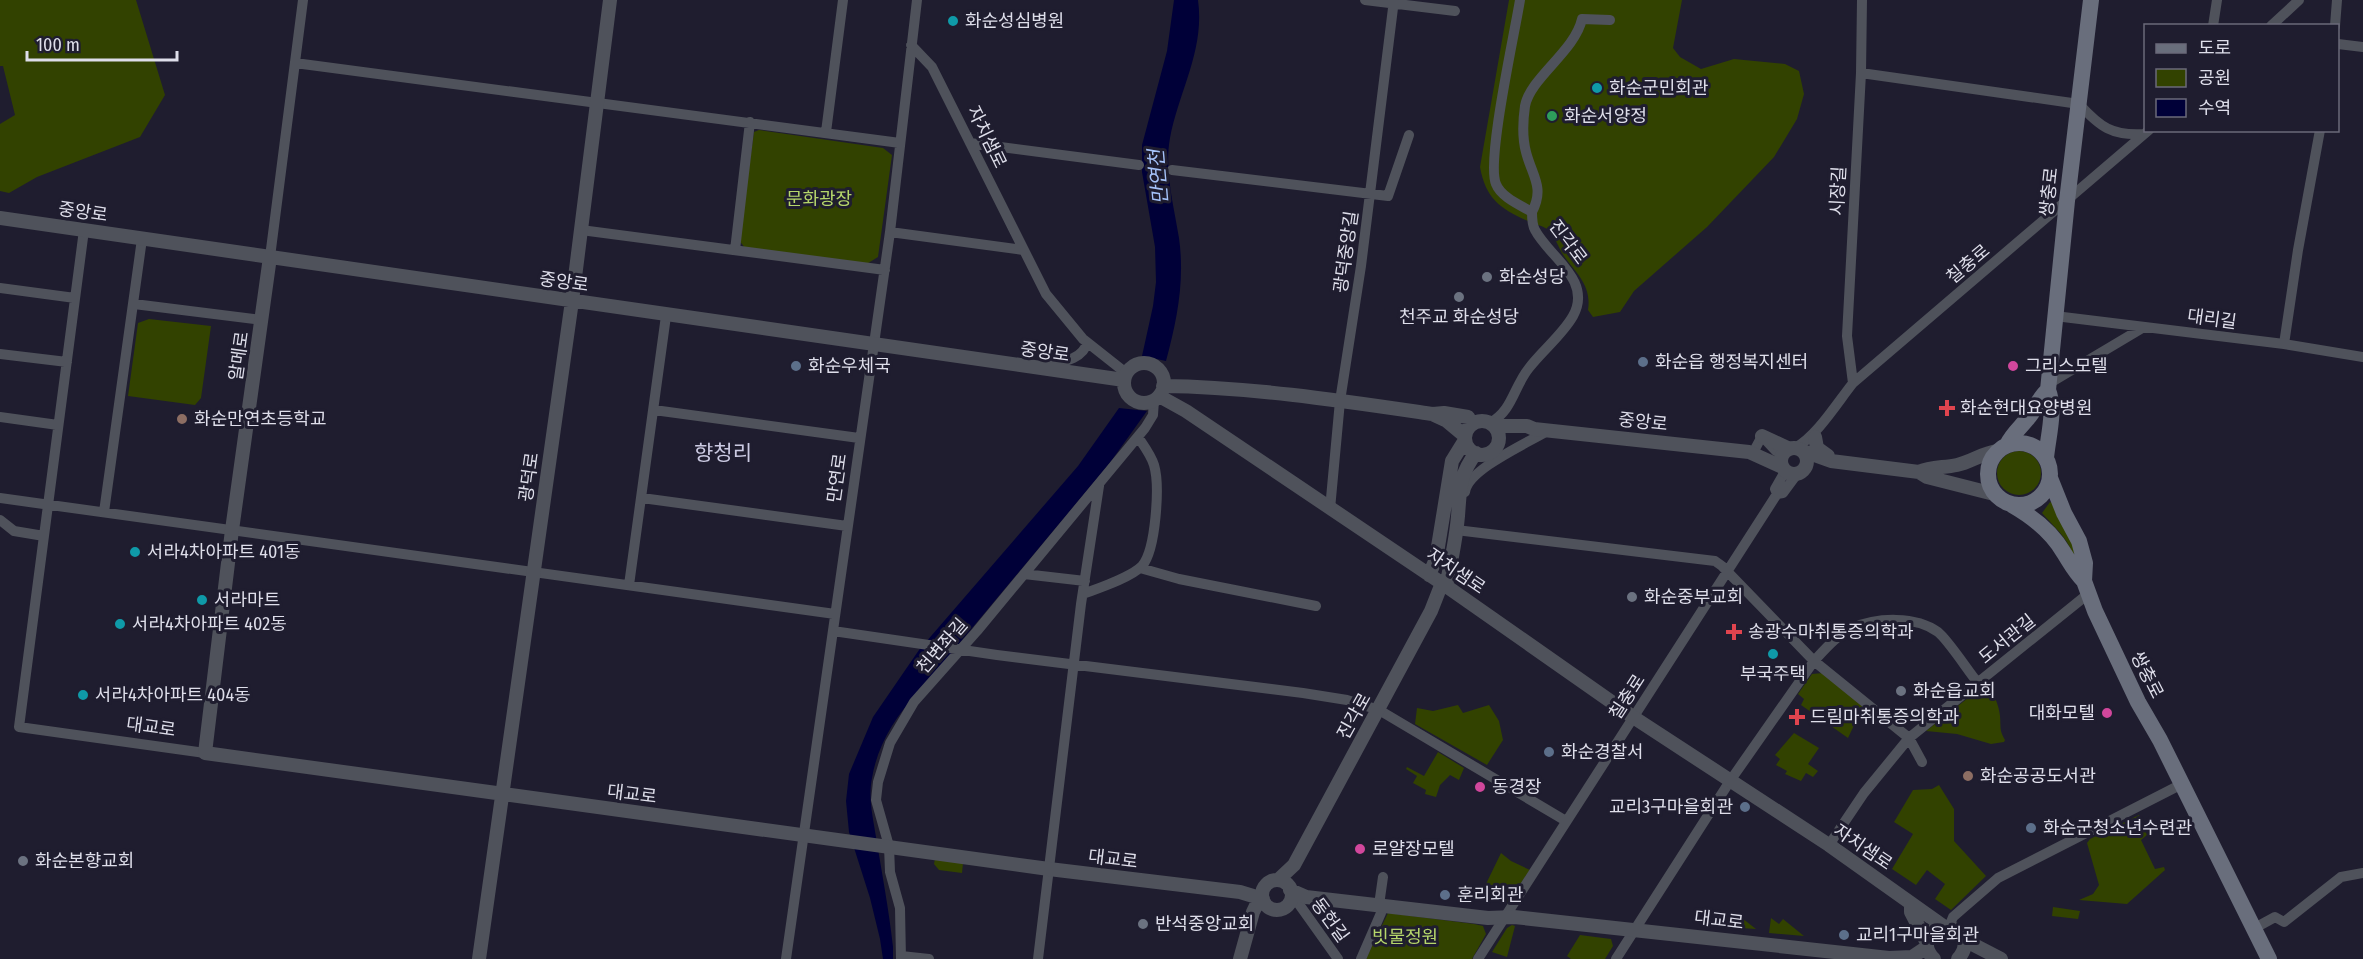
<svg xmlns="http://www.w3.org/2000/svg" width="2363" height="959" font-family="'Fira Sans Condensed','Noto Sans KR',sans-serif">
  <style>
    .green { fill: #324200 }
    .water { fill: #000038 }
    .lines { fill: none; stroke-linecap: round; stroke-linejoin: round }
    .minor { stroke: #4f525b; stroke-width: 10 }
    .tertiary { stroke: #4f525b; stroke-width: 14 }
    .secondary { stroke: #696e7c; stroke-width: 16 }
    .culture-dot { fill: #0f9aa8; stroke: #1f1d2f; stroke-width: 2 }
    .leisure-dot { fill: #2e9e5b; stroke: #1f1d2f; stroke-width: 2 }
    .worship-dot { fill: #6b7280; stroke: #1f1d2f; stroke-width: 2 }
    .service-dot { fill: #5c6f8a; stroke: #1f1d2f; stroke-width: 2 }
    .hotel-dot { fill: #d1479c; stroke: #1f1d2f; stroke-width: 2 }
    .health-dot { fill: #e0444e; stroke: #1f1d2f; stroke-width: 2 }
    .education-dot { fill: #8d6e63; stroke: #1f1d2f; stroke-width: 2 }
    .labels { text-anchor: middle; stroke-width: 6; stroke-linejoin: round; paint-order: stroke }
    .poi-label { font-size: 18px; fill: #dedeea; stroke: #1f1d2f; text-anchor: start }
    .street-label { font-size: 18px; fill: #dedeea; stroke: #1f1d2f }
    .park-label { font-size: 18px; fill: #b6d76b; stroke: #1f1d2f }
    .water-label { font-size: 20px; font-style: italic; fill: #a5c2f9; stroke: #1f1d2f }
    .quarter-label { font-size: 21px; fill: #cbcae2; stroke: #1f1d2f }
  </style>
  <rect width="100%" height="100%" fill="#1f1d2f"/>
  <path class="green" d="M0 0H136L165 95 140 137 37 177 9 193 0 191V124L15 115 3 66H0Z
    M1509 0H1682L1673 48 1680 57 1701 69 1734 59 1785 64 1799 71 1804 94 1797 119 1774 157 1707 227 1634 291 1620 312 1593 317 1588 310C1592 284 1575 273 1562 253 1558 246 1554 234 1547 229 1543 226 1535 224 1530 222 1501 209 1486 200 1480 167Z
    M759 130 883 148 892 155 878 257 865 265 745 248 739 240 754 132Z
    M149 319 211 326 201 398 195 405 128 396 138 323Z
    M1997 473a22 22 0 1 1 44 0a22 22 0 1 1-44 0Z
    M2050 502 2052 503 2077 553 2073 554C2066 536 2054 527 2042 513Z
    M1823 673 1864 704 1848 738 1801 705 1804 699 1798 694 1812 674Z
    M1987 683C1993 693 1999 704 2000 716 2001 727 1999 730 2005 740L2004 742 1991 744 1957 734 1926 731Z
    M1458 705 1463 713 1489 705 1499 721 1503 740 1487 765 1415 724 1417 708 1433 711Z
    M1794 733 1819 748 1808 764 1818 771 1813 777 1806 773 1801 781 1785 774 1787 771 1776 765 1780 759 1775 755Z
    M1438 752 1464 768 1459 780 1450 775 1440 785 1436 797 1425 794 1426 790 1413 783 1417 776 1406 769 1407 767 1424 776Z
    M1939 785 1954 809V841L1986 876 1951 910 1935 899 1945 884 1927 870 1916 885 1892 869 1913 834 1894 822 1913 790 1932 789Z
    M2139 815 2147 835 2141 840 2155 869 2164 867 2165 870 2127 904 2079 900 2093 894 2099 885 2087 843 2090 839Z
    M1501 853 1511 861 1530 870 1507 903 1485 891V886Z
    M935 859 963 863 962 873 939 870 934 864Z
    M2053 907 2080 911 2078 919 2052 916Z
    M1733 911 1756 929 1725 927V921Z
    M1388 913 1474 924 1483 926 1486 934 1472 959H1366Z
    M1771 918 1779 924 1783 919 1804 936 1769 933Z
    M1512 925 1515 926 1507 957 1492 952 1507 928Z
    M1580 935 1611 939 1613 946 1605 959H1571L1567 956Z"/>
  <path class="water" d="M1174 0H1198C1205 50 1179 91 1170 138 1164 171 1174 206 1179 238 1185 281 1177 320 1166 361L1142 356 1153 306 1156 282 1155 247 1142 172V145L1167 51Z
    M1119 408 1147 411 1109 464 917 694C895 716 877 747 872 778 868 798 873 817 876 837 882 874 889 910 893 947V959H883L880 939 870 898 849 832 846 801 849 774 873 717 919 650 1078 466Z"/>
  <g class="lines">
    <path class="minor" d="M1365 0 1455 11
      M2213 26 2217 0
      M2271 26 2299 0
      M2335 26 2337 0
      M2338 44 2363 47
      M911 45 932 67 1046 294 1083 339 1126 373
      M295 63 900 143
      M1861 73 2079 104C2100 127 2112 136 2144 134
      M826 132 843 0
      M970 143 1139 165
      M1172 170 1388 196 1409 135
      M1532 212C1545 187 1532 176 1526 152 1522 137 1523 120 1525 106 1530 78 1575 51 1582 19L1610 20
      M84 230 19 727 205 753
      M581 230 885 270
      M890 232 1023 250
      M735 250 750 122
      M270 257 303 0
      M0 288 75 298
      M134 304 262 320
      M2055 316 2284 344 2363 357
      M2284 344 2298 250 2320 130
      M0 354 67 362
      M1043 367C1058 363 1084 360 1087 342
      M1853 383 1847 336 1861 73 1862 0
      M2050 383 2144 327
      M654 410 859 438
      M0 417 58 425
      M1490 423C1513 410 1513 388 1529 368 1542 351 1563 334 1573 316 1593 280 1549 257 1535 230 1532 225 1532 218 1532 212 1520 205 1501 197 1496 184 1486 161 1515 32 1520 0
      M1795 448C1817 436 1837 403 1853 383L2149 130
      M1755 449 1762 436 1776 451
      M1465 492C1468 469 1528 443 1549 430
      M1777 494 1783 493 1797 474
      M1777 494 1775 489 1783 475 1784 469
      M0 498 835 614
      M642 498 847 526
      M1330 509 1340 401 1361 266 1394 0
      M104 512 142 239
      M0 520 14 531 44 536
      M1456 530 1715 561 1722 566 1814 661 1909 738 1922 762
      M1140 568 1179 579 1316 606
      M1024 574 1085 581
      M629 585 666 316
      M1083 594C1099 588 1130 578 1142 566 1156 550 1160 485 1154 465 1151 455 1144 446 1138 437
      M833 631 997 655 1303 693 1347 700 1379 710 1566 821
      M1829 845 1864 793 1909 738 2088 594
      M1296 900 1338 959
      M1949 927 1953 917 1961 910 1998 878 2182 784
      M2253 929 2275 917 2284 922 2341 877 2363 873
      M901 956 929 959
      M786 959 890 232 917 0
      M901 959 900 908 890 872 889 846 876 800 878 782 890 743 914 702 977 631 1145 428 1153 415 1154 400
      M1038 959 1081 604 1099 486
      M1361 959 1381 913 1379 905 1383 877
      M1478 959 1777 494
      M1616 959 1730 781 1814 661C1826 648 1837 635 1853 628 1877 617 1916 616 1938 632 1949 641 1968 671 1978 683"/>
    <path class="tertiary" d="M0 218 1124 380
      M270 257 232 530 205 753 1049 869 1240 892 1263 899
      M1124 383a20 20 0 1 1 40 0a20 20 0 1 1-40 0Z
      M1163 386C1253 387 1344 401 1433 414L1444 413 1468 417 1472 424
      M1159 396 1186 411 1446 586 1633 717 1829 845 1943 926
      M1434 415 1447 421 1465 436
      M1465 438a17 17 0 1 1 34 0a17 17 0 1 1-34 0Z
      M1494 426H1527L1534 429 1749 452 1782 467
      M1762 436 1790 449
      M1815 437 1817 448 1828 456
      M1781 461a13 13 0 1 1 26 0a13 13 0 1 1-26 0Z
      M1803 451 1831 461 1919 472 1927 477 1994 494
      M1919 472C1931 466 1943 468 1957 465 1971 462 1982 453 1998 451
      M1429 575 1436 559 1452 461 1465 440
      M1446 586C1451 563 1456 539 1458 516 1460 490 1459 475 1476 453
      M1278 880 1294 865 1431 611 1442 583
      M1262 895a15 15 0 1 1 30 0a15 15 0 1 1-30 0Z
      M1290 890 1306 897 1488 918 1514 917 1889 958 1912 957 1927 947
      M1911 904V912L1927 943
      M1960 933 1972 944 2001 959
      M479 959 572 301 610 0
      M1240 959 1253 912 1262 893
      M1934 959C1929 954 1926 949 1927 942 1933 911 1982 932 1958 959"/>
    <path class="secondary" d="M1988 474a31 31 0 1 1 62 0a31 31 0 1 1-62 0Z
      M2007 445C2012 434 2021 427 2028 418 2036 409 2039 397 2048 390
      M2046 458C2048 436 2056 410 2048 390L2067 201 2091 0
      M2050 478 2064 513 2079 541 2085 563 2084 581 2095 611 2138 702 2160 740 2269 959
      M2012 505C2033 517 2052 532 2064 553 2071 564 2075 572 2084 581"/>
  </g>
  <g class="culture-dot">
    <circle cx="953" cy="21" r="6"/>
    <circle cx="1597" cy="88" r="6"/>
    <circle cx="135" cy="552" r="6"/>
    <circle cx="202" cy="600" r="6"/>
    <circle cx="120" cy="624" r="6"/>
    <circle cx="1773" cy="654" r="6"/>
    <circle cx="83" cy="695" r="6"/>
  </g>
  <circle class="leisure-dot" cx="1552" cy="116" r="6"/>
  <g class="worship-dot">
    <circle cx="1487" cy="277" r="6"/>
    <circle cx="1459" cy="297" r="6"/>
    <circle cx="1632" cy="597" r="6"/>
    <circle cx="1901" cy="691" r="6"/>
    <circle cx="23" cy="861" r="6"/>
    <circle cx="1143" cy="924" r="6"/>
  </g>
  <g class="service-dot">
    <circle cx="1643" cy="362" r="6"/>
    <circle cx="796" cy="366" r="6"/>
    <circle cx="1549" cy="752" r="6"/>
    <circle cx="1745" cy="807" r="6"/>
    <circle cx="2031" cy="828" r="6"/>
    <circle cx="1445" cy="895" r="6"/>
    <circle cx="1844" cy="935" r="6"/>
  </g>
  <g class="hotel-dot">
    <circle cx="2013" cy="366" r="6"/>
    <circle cx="2107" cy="713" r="6"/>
    <circle cx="1480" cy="787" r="6"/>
    <circle cx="1360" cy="849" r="6"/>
  </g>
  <g class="health-dot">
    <path d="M1944 399h6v6h6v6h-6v6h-6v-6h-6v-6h6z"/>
    <path d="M1731 623h6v6h6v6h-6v6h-6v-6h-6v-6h6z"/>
    <path d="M1794 708h6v6h6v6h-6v6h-6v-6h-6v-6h6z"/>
  </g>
  <g class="education-dot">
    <circle cx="182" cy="419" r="6"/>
    <circle cx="1968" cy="776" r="6"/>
  </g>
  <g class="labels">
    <g class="poi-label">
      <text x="965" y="27">화순성심병원</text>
      <text x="1609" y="94">화순군민회관</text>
      <text x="1564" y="122">화순서양정</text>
      <text x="1499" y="283">화순성당</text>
      <text x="1459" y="323" text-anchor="middle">천주교 화순성당</text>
      <text x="1655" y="368">화순읍 행정복지센터</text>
      <text x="808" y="372">화순우체국</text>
      <text x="2025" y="372">그리스모텔</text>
      <text x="1960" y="414">화순현대요양병원</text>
      <text x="194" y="425">화순만연초등학교</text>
      <text x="147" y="558">서라4차아파트 401동</text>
      <text x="1644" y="603">화순중부교회</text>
      <text x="214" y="606">서라마트</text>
      <text x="132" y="630">서라4차아파트 402동</text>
      <text x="1748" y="638">송광수마취통증의학과</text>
      <text x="1773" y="680" text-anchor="middle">부국주택</text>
      <text x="1913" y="697">화순읍교회</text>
      <text x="95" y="701">서라4차아파트 404동</text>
      <text x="2095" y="719" text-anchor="end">대화모텔</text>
      <text x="1810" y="723">드림마취통증의학과</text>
      <text x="1561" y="758">화순경찰서</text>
      <text x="1980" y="782">화순공공도서관</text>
      <text x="1492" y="793">동경장</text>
      <text x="1733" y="813" text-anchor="end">교리3구마을회관</text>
      <text x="2043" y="834">화순군청소년수련관</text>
      <text x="1372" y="855">로얄장모텔</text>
      <text x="35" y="867">화순본향교회</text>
      <text x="1457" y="901">훈리회관</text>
      <text x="1155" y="930">반석중앙교회</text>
      <text x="1856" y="941">교리1구마을회관</text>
    </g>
    <g class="street-label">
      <text transform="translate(987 137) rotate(64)" y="6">자치샘로</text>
      <text transform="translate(1838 191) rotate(-87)" y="6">시장길</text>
      <text transform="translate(2049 192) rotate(-84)" y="6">쌍충로</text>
      <text transform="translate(83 212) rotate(8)" y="6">중앙로</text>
      <text transform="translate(1568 242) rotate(53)" y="6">진각로</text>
      <text transform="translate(1346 252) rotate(-82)" y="6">광덕중앙길</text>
      <text transform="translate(1968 264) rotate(-40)" y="6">칠충로</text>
      <text transform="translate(564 282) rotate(8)" y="6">중앙로</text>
      <text transform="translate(2212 319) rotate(8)" y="6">대리길</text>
      <text transform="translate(1045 352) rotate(8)" y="6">중앙로</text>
      <text transform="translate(239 356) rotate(-82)" y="6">알메로</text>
      <text transform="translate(1643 422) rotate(6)" y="6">중앙로</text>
      <text transform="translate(529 477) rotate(-82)" y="6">광덕로</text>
      <text transform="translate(837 478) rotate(-82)" y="6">만연로</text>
      <text transform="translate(1456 571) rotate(34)" y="6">자치샘로</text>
      <text transform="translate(2007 639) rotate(-39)" y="6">도서관길</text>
      <text transform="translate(942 646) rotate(-49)" y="6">천변좌길</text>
      <text transform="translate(2147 675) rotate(63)" y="6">쌍충로</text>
      <text transform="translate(1627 697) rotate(-57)" y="6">칠충로</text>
      <text transform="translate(1354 716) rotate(-61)" y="6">진각로</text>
      <text transform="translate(151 727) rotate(8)" y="6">대교로</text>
      <text transform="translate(632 794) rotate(7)" y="6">대교로</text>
      <text transform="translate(1863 847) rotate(34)" y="6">자치샘로</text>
      <text transform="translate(1113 859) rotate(7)" y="6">대교로</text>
      <text transform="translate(1330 920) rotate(54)" y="6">동헌길</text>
      <text transform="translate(1719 920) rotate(7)" y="6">대교로</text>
    </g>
    <g class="park-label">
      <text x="819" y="205">문화광장</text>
      <text x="1405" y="943">빗물정원</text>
    </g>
    <g class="water-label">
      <text transform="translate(1158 177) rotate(-95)" y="7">만연천</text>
    </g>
    <g class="quarter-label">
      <text x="723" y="460">향청리</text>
    </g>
  </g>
  <rect x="2144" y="24" width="195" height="108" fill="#1f1d2f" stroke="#6b6a7a" stroke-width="1.5"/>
  <rect x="2156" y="44" width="30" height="9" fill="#696e7c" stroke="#6b6a7a" stroke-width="1.5"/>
  <text x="2198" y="54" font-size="18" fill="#dedeea">도로</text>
  <rect x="2156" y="69" width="30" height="18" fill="#324200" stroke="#6b6a7a" stroke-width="1.5"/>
  <text x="2198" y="84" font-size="18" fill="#dedeea">공원</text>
  <rect x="2156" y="99" width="30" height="18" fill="#000038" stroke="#6b6a7a" stroke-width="1.5"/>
  <text x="2198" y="114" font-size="18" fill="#dedeea">수역</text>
  <path d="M27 51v9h150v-9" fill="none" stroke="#dedeea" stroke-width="3"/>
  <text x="36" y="51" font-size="18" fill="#dedeea" stroke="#1f1d2f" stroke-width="4.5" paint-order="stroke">100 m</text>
</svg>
